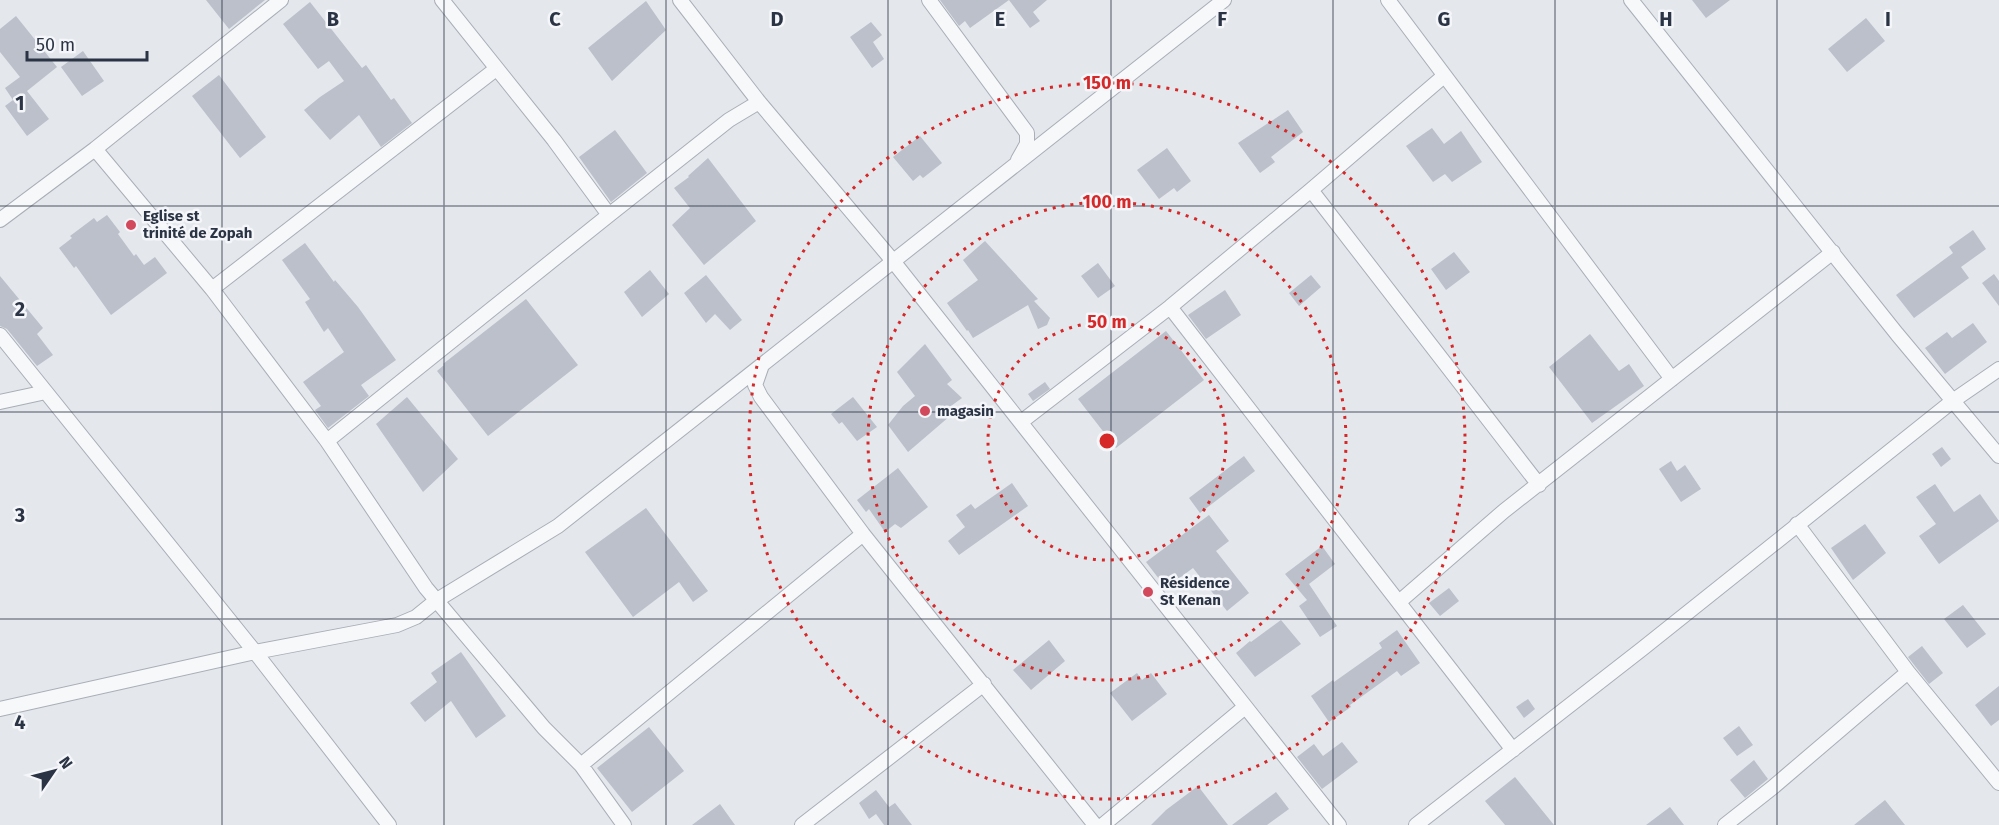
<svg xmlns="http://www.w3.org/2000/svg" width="1999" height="825" font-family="'Fira Sans',sans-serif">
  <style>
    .building { fill: #bbc0ca }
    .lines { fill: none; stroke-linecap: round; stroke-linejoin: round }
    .minor-casing { stroke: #a9aeb7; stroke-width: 16 }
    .minor { stroke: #f7f8fa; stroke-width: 14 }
    .grid { fill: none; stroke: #2b3445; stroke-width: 1.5; stroke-opacity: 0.55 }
    .ring { fill: none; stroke: #d62828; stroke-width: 3; stroke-dasharray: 3 6 }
    .poi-dot { fill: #d1495b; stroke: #f4f6f9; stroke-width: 2 }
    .labels { text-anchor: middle; stroke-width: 5; stroke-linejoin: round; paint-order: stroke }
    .poi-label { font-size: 15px; font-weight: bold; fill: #2b3445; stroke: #f4f6f9; text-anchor: start }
    .grid-label { font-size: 20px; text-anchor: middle; font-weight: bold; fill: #2b3445; stroke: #f4f6f9; stroke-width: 5; stroke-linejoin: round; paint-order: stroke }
    .centre { fill: #d62828; stroke: #f4f6f9; stroke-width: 3 }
    .ring-label { font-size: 18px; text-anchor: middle; font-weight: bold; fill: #d62828; stroke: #f4f6f9; stroke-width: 5; stroke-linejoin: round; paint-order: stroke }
  </style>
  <rect width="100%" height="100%" fill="#e4e7ec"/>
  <path class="building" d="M206 0H265L229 29Z
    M940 0H1047L1033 12 1040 21 1030 28 1009 0 970 28 965 21 959 26Z
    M1692 0H1730L1706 18Z
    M646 1 666 30 612 81 588 48Z
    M310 2 362 68 366 65 391 100 394 98 412 123 381 147 359 115 330 140 304 110 320 97 344 81 329 61 318 69 283 24Z
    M16 16 57 67 27 91 49 119 27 136 5 106 13 100 5 88 20 77 0 52V29Z
    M1866 18 1885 41 1847 72 1828 49Z
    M871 22 882 35 873 42 884 59 872 68 850 37Z
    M83 51 104 81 82 96 61 67Z
    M219 75 266 137 240 158 192 96Z
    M1288 110 1303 132 1271 157 1275 162 1260 173 1238 143Z
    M1432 128 1444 144 1461 131 1482 162 1452 182 1445 174 1433 182 1406 146Z
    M615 130 647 173 611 202 579 157Z
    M920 136 942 163 923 178 920 175 913 181 893 157Z
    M1167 148 1191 181 1177 192 1174 188 1159 199 1137 170Z
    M708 158 756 221 704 265 672 225 690 208 674 188 689 177 688 176Z
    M107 215 120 232 118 234 134 256 136 254 144 265 155 257 167 273 111 315 76 266 74 268 59 248 72 238 70 236 94 218 97 222Z
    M1973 230 1986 249 1961 267 1969 278 1914 318 1896 295 1953 253 1949 247Z
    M985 241 1038 299 1034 301 1050 318 1047 325 1038 329 1028 305 973 338 968 330 967 331 947 303 978 280 963 260Z
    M305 243 334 282 335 280 358 307 396 360 361 385 369 396 328 428 315 410 321 406 303 382 344 352 328 328 324 332 305 302 310 299 282 260Z
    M1454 252 1470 272 1446 290 1431 269Z
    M1098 263 1115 286 1098 298 1081 276Z
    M650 270 669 294 642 317 624 292Z
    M1994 274 1999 281V306L1982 283Z
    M706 275 742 320 730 330 715 314 706 323 684 293Z
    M1311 275 1321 287 1299 306 1289 293Z
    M0 276 43 328 37 334 53 355 37 366 7 329 0 326Z
    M1225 290 1241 315 1206 339 1188 315Z
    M526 299 578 365 488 436 437 371 444 365 443 364Z
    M1973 323 1987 342 1945 374 1925 348 1947 332 1952 338Z
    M1166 331 1204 380 1116 448 1078 399Z
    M1590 334 1619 371 1629 364 1644 386 1592 423 1549 367Z
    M925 344 952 380 947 384 962 398 951 406 950 416 908 452 888 425 903 406 915 396 897 372Z
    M1045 382 1050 389 1033 401 1028 394Z
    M407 397 458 459 423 492 376 424Z
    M853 397 877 427 857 441 842 422 839 424 831 414Z
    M1942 447 1951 459 1941 467 1932 454Z
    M1244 456 1255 471 1200 513 1189 498Z
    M1671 461 1677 471 1685 465 1701 489 1681 502 1659 469Z
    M898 468 928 507 901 528 895 524 885 532 869 509 866 512 857 500Z
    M1012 483 1028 506 959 555 948 541 965 527 956 515 971 504 975 509Z
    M1935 484 1954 512 1980 494 1999 521 1939 564 1919 536 1936 524 1916 497Z
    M646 508 708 591 693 602 679 582 633 617 585 552Z
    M1209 515 1229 541 1216 551 1249 593 1227 611 1193 568 1166 588 1146 562Z
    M1865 524 1886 553 1853 580 1831 548Z
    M1322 546 1335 564 1309 584 1337 626 1320 637 1299 606 1307 600 1285 574Z
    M1449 588 1459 601 1440 616 1429 603Z
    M1963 605 1986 634 1967 648 1944 619Z
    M1281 620 1301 644 1255 677 1236 653 1250 641 1251 642Z
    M1397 630 1420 663 1401 676 1397 671 1350 705 1351 707 1329 722 1311 696 1333 680 1334 682 1382 648 1379 643Z
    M1049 640 1065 661 1031 690 1013 670Z
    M1922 646 1943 673 1929 684 1908 657Z
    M461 652 506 716 476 738 451 701 425 722 410 703 437 682 431 673Z
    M1137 673 1142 680 1151 673 1167 694 1132 721 1110 693Z
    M1999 686V720L1991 726 1975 705Z
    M1528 699 1535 709 1524 718 1516 707Z
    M1739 726 1753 745 1737 756 1723 738Z
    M649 727 684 771 632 812 597 768Z
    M1342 742 1358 762 1322 789 1297 757 1314 744 1323 756Z
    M1754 760 1768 779 1745 798 1730 780Z
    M1515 777 1554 825H1505L1485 801Z
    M1198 786 1228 825H1151L1166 810Z
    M876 790 889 807 895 803 912 825H884L876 814 869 819 859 803Z
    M1276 792 1289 809 1267 825H1232Z
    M1885 800 1905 825H1854Z
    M720 804 735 825H692Z
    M1670 807 1684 825H1646Z"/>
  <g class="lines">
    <defs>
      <path id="minor" d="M442 0 554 140 609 215
        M680 0 759 102 893 261 1339 825
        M929 0 1027 133V144L1018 160
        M1388 0 1672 379
        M1631 0 1897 334 1999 456
        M95 149 212 289 327 441 426 588 544 728 581 765 624 825
        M1311 190 1539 485
        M0 220 95 149 281 0
        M212 289 496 69
        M1170 307 1513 750
        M0 335 255 652 389 825
        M762 365 755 385 761 397 863 534 1095 825
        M0 402 46 392
        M1021 422 1170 307 1311 190 1444 76
        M327 441 609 215 729 120 759 102
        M1797 524 1908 672 1999 783
        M1399 602 1504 511 1833 252
        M0 709 255 652 397 625 416 617 437 600 558 526 1224 0
        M581 765 863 534
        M802 825 984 684
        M1103 825 1245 707
        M1416 825 1642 649 1954 400 1999 369
        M1725 825 1772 788 1908 672"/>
    </defs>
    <use href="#minor" class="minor-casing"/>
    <use href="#minor" class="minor"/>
  </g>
  <path class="grid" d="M222 0V825M444 0V825M666 0V825M888 0V825M1111 0V825M1333 0V825M1555 0V825M1777 0V825M0 206H1999M0 412H1999M0 619H1999"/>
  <g class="ring">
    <circle cx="1107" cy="441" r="119"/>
    <circle cx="1107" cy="441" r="239"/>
    <circle cx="1107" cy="441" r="358"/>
  </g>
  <g class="poi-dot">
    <circle cx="131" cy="225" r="6"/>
    <circle cx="925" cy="411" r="6"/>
    <circle cx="1148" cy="592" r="6"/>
  </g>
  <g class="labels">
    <g class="poi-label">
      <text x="143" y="221">Eglise st<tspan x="143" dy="17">trinité de Zopah</tspan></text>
      <text x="937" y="416">magasin</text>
      <text x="1160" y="588">Résidence<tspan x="1160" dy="17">St Kenan</tspan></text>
    </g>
  </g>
  <g class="grid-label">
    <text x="333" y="26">B</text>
    <text x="555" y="26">C</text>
    <text x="777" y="26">D</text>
    <text x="1000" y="26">E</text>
    <text x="1222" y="26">F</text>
    <text x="1444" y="26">G</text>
    <text x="1666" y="26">H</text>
    <text x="1888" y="26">I</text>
    <text x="20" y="110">1</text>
    <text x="20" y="316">2</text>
    <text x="20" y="522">3</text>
    <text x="20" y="729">4</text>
  </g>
  <circle cx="1107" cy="441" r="9" class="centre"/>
  <g class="ring-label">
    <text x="1107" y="89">150 m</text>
    <text x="1107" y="208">100 m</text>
    <text x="1107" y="328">50 m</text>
  </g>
  <g transform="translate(54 771) rotate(55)" stroke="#f4f6f9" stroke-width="4.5" paint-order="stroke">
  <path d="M0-4.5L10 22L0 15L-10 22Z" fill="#2b3445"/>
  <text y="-9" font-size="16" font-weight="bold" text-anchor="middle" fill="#2b3445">N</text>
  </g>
  <path d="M27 51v9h120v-9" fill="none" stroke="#2b3445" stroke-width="3"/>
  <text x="36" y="51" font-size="18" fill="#2b3445" stroke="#f4f6f9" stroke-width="4.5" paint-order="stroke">50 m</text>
</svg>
